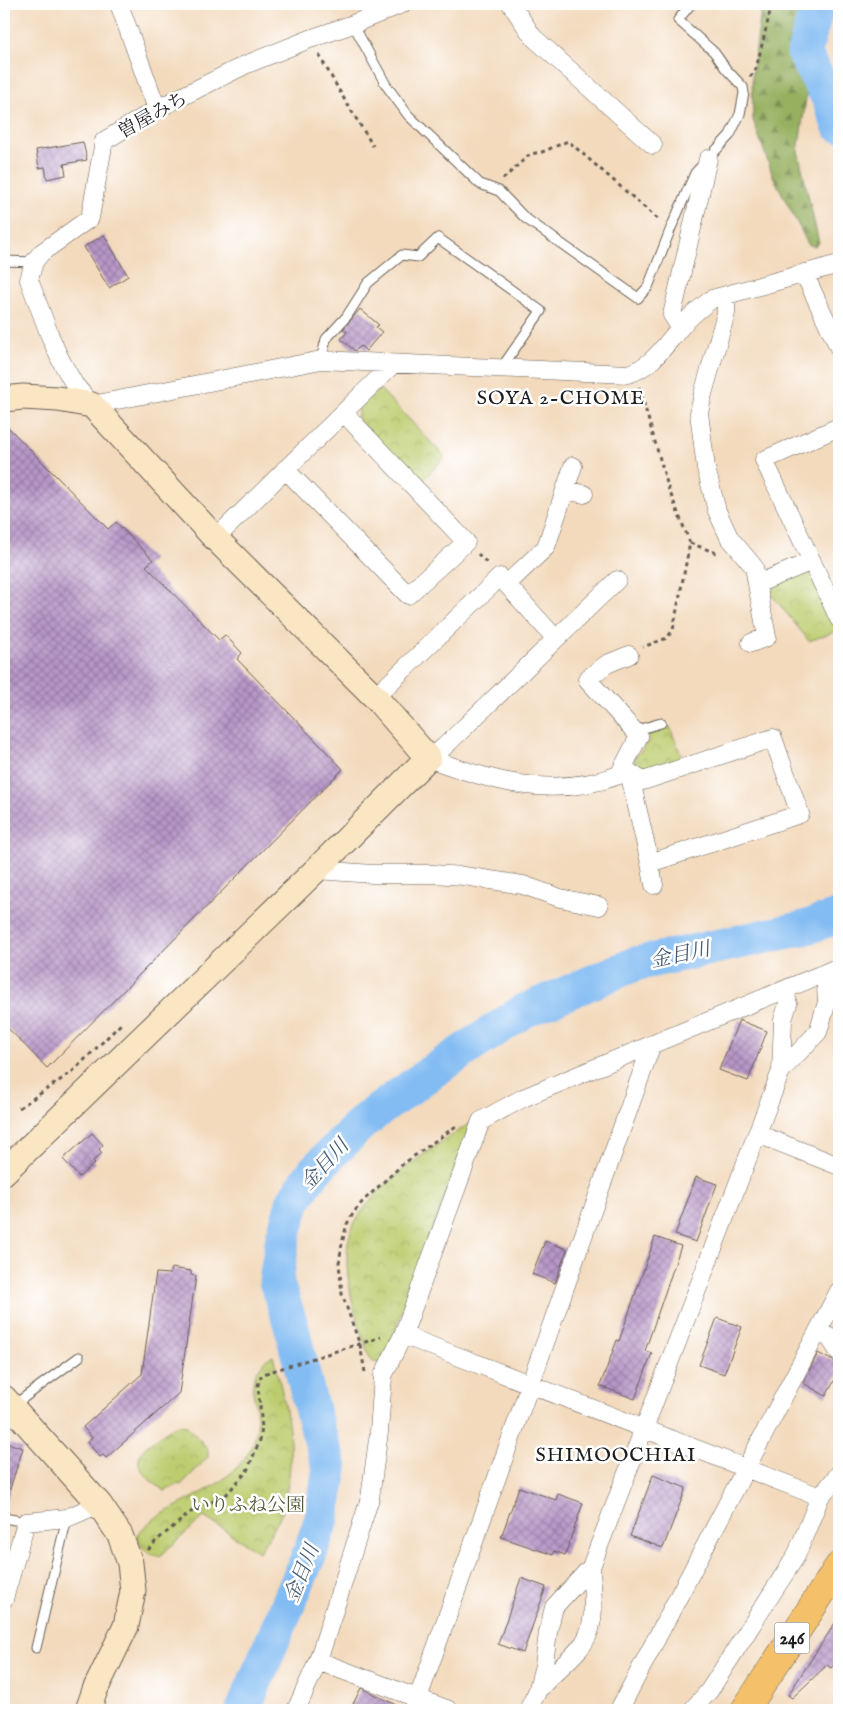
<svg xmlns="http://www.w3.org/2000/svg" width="843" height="1714" font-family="'IM FELL English','Noto Serif JP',serif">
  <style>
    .forest { fill: url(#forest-firs); stroke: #59663e }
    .park { fill: url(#park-crowns); stroke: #6c7445 }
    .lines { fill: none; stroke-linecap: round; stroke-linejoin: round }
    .river { stroke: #82bcf3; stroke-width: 35 }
    .building { fill: url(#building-cross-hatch) }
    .lane-casing { stroke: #675e54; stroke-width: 11 }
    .street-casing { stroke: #675e54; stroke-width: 19 }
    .secondary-casing { stroke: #675e54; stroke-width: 27 }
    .highway-casing { stroke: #675e54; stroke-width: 29 }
    .path { stroke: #675e54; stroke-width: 3; stroke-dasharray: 4 4; stroke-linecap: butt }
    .lane { stroke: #fff; stroke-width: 9 }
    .street { stroke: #fff; stroke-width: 18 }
    .secondary { stroke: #fbe6c3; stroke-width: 25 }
    .highway { stroke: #f4c16a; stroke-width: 28 }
    .labels { text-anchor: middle; stroke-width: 5; stroke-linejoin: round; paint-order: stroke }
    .shield { fill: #fff; stroke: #606060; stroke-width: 1 }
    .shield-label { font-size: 18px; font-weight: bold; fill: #1c1c1c }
    .street-label { font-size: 19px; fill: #1c1c1c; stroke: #fff }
    .park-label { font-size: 19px; fill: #545a39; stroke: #fff }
    .neighbourhood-label { font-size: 20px; letter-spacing: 1px; fill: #1c1c1c; stroke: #fff }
    .water-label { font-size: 20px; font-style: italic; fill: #455c72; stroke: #fff }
  </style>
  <defs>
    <pattern id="forest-firs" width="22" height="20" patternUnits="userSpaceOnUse" patternTransform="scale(1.25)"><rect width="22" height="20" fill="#96b061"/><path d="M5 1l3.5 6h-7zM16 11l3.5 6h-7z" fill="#7a8e4f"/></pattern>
    <pattern id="park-crowns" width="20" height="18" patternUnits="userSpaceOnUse" patternTransform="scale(1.25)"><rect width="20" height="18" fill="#bdcc6e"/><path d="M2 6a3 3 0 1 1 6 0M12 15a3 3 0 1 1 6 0" fill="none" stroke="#a2af5f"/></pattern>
    <pattern id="building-cross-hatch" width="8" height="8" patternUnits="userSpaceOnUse" patternTransform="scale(1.25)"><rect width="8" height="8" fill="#b896c8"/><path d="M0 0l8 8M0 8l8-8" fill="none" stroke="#957aa2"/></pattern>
  </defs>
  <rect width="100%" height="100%" fill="#fff"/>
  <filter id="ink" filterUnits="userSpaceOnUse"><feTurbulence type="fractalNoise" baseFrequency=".02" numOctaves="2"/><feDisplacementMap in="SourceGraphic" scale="10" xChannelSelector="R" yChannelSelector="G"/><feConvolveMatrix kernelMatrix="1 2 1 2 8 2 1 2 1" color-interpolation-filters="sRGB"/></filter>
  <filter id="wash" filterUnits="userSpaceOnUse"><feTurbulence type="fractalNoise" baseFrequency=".0096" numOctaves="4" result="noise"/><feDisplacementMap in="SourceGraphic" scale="20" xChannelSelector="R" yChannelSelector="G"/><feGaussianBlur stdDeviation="1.12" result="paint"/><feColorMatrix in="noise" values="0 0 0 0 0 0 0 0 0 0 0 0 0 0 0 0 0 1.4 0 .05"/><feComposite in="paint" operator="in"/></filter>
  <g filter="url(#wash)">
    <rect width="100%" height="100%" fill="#f3dabd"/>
    <path class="forest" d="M762 4H834L831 8 808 85 798 151 819 243 815 247 808 244 773 176 753 120 752 77Z"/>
    <path class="park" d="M380 389 445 457 420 483 358 419V409Z
      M803 572 812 575 837 631 809 641 767 589Z
      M670 727 683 760 645 773 637 769 634 758 650 741 647 735Z
      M472 1122 394 1332 383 1364 371 1361C358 1326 341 1275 349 1238 359 1193 435 1146 472 1122Z
      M273 1356C285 1402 296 1442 287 1489 286 1495 286 1502 284 1508 278 1524 267 1538 259 1552L204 1517 160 1556C144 1554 142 1549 137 1534 143 1529 148 1523 154 1519 187 1498 232 1485 251 1448 256 1439 258 1426 257 1415 255 1394 246 1383 262 1365 265 1360 268 1358 273 1356Z
      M178 1425 187 1426 208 1449V1457L181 1485 178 1484 165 1491C144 1477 125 1461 152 1442 161 1435 168 1429 178 1425Z"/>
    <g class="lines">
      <path class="river" d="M818 4 804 53 829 99 839 125
        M243 1710 309 1555 322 1518 330 1468 313 1415 291 1325 276 1281 283 1237 294 1200 315 1170 365 1120 433 1071 524 1011 635 964 804 928 839 916"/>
    </g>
    <g id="blocks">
      <path class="building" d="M83 142 87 160 64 164 66 175 47 179 45 167 39 168 36 150Z
        M104 235 128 276 109 288 84 247Z
        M360 309 379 325 376 327 382 332 366 351 361 346 355 351 341 339 347 332 343 329Z
        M4 423 108 529 116 522 153 560 146 566 219 640 225 635 242 653 237 659 343 769 47 1068 4 1024Z
        M739 1020 767 1031 748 1081 719 1070Z
        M92 1133 103 1145 99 1149 102 1153 93 1161 95 1163 79 1177 63 1159Z
        M696 1177 717 1184 696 1242 675 1235Z
        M655 1237 681 1246 645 1351 652 1353 635 1399 600 1386 617 1340 619 1341Z
        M545 1241 567 1249 555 1283 532 1274Z
        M171 1268 191 1271V1275L196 1276 179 1393 106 1458 103 1455 100 1457 87 1442 92 1438 83 1427 142 1374 156 1273 170 1274Z
        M717 1318 742 1327 724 1374 699 1365Z
        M818 1353 839 1364V1372L826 1396 803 1383Z
        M4 1442 23 1448 7 1498H4Z
        M653 1475 686 1488 663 1548 630 1536Z
        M519 1487 556 1500 558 1494 583 1503 565 1555 554 1551 553 1555 501 1537Z
        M521 1578 546 1587 523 1653 498 1644Z
        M839 1617V1660L831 1668 827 1665 792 1698 788 1695Z
        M361 1688 402 1708 401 1710H350Z"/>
    </g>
  </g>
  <g filter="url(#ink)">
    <use href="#blocks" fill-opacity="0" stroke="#675e54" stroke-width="1"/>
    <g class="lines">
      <defs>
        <path id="lane" d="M353 24 386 85 408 115 480 184 499 191 525 218 638 298 648 287 671 228 695 173 730 135 740 114 744 93 743 87 726 69 714 52 678 20 691 4
          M4 261 34 262
          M321 360 326 339 347 316 368 283 402 255 418 257 438 238 541 311 502 367
          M634 731 661 723
          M14 1405 79 1357
          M4 1518 26 1522
          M36 1648 67 1518"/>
        <path id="street" d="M119 4 157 109
          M402 4 353 24 310 39 245 65 157 109 104 141 90 218 41 253 34 262 29 280 50 336 60 359 74 384 92 405 321 360 628 374C653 366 664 346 680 328 689 317 700 308 712 299L839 264
          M511 4 533 37 653 145
          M804 273 839 348
          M726 295V313L703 394 699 413 706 468 717 511 729 537 754 567 757 584 812 561
          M680 327 672 315 708 159
          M839 427 764 460 839 619
          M285 469 408 595 466 542 344 413
          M565 490 584 494
          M214 537 226 528 393 364
          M507 584 546 547 573 466
          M751 643 767 637 757 584
          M375 697 500 577 556 639
          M428 758C492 781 552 800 619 775L639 736 587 679 607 664 629 655
          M428 758 443 748 617 580
          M629 772 650 863 654 885
          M619 775 629 772 643 781 773 738 800 814 650 863
          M316 870 373 874H433L464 876 523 885 560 898 599 906
          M781 1071 818 1032 827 1002 825 973
          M758 1134 839 1166
          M819 1331 829 1337 839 1352
          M403 1335 820 1497
          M4 1599 26 1522 67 1518 99 1504
          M318 1661 449 1710
          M540 1688C552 1674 567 1663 579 1649 599 1628 592 1594 591 1567
          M296 1710 318 1661 370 1498 379 1432 383 1376 403 1335 481 1121 523 1098 839 967
          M412 1710 418 1698 652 1044
          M528 1710 537 1692 544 1665 548 1632 554 1607 591 1567 781 1071 783 1020 788 1004 785 990
          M619 1710 839 1291
          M692 1710 709 1691 796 1556 820 1497 839 1474"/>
        <path id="secondary" d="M4 399 23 397 58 399 92 405 214 537 375 697 428 758 316 870 4 1172
          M4 1398 99 1504 120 1535 130 1563 133 1591 126 1626 95 1690 88 1710"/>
        <path id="highway" d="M745 1710 839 1566"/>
      </defs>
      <use href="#lane" class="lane-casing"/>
      <use href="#street" class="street-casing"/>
      <use href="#secondary" class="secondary-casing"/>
      <use href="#highway" class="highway-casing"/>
      <path class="path" d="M319 55 343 97 373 146
        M750 77 756 69 772 4
        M503 179 530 154 542 152 568 141 659 220
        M639 387 669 490 690 543 673 630 667 638 643 647
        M690 543 719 554
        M478 554 488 564
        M19 1108 72 1072 123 1022
        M365 1372 360 1345 342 1294 339 1263 342 1243 347 1224 354 1212 363 1201 403 1164 459 1124
        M837 1536 839 1525
        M148 1550 156 1541 191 1512 225 1496 247 1471 260 1440 262 1428 258 1386 259 1379 263 1374 381 1337"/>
      <use href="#lane" class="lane"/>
      <use href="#street" class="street"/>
      <use href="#secondary" class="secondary"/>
      <use href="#highway" class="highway"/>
    </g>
  </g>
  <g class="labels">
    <rect class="shield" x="774.5" y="1622.5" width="35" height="31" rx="4"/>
    <g class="shield-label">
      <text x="792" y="1644">246</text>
    </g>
    <g class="street-label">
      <text transform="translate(152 114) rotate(-29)" y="7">曽屋みち</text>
    </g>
    <g class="park-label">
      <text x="248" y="1511">いりふね公園</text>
    </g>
    <g class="neighbourhood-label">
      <text x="561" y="404">SOYA 2-CHOME</text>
      <text x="616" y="1461">SHIMOOCHIAI</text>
    </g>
    <g class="water-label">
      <text transform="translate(680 954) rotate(-12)" y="7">金目川</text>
      <text transform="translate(324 1164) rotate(-48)" y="7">金目川</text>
      <text transform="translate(301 1573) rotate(-68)" y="7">金目川</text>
    </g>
  </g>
  <rect width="843" height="1714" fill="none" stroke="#fff" stroke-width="20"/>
</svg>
